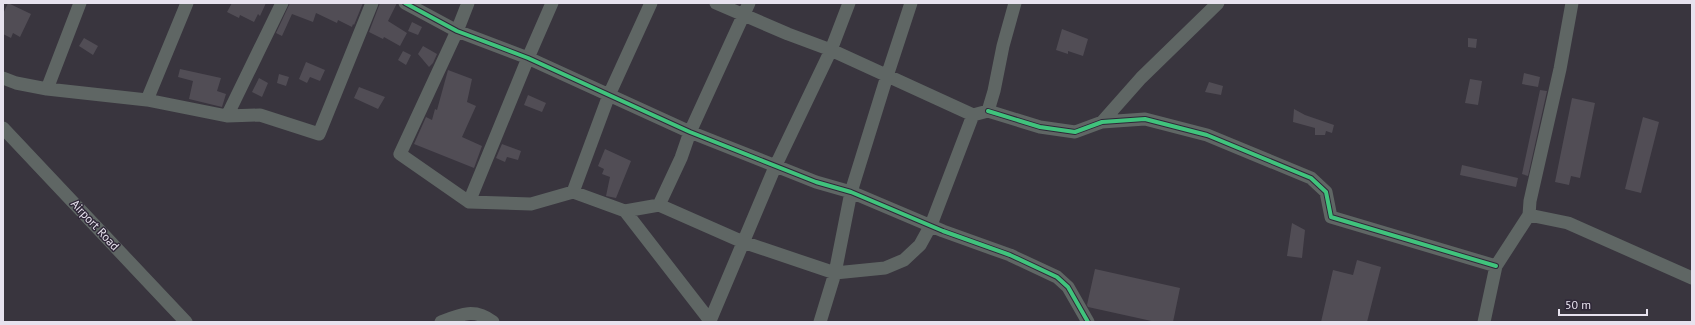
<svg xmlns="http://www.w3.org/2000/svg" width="1695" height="325" font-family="'PT Sans',sans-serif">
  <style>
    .building { fill: #514d55 }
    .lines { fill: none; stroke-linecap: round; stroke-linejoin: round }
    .minor { stroke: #5f6664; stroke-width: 13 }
    .cycleway-casing { stroke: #2f2738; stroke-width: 6 }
    .cycleway { stroke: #40c37c; stroke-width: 4 }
    .labels { text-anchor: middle; stroke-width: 3; stroke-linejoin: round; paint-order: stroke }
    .street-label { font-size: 12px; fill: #e7e2ee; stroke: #2f2738 }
  </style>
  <rect width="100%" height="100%" fill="#39353e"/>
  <path class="building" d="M8 3 31 14 20 37 13 33 11 38 3 34V14Z
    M232 3H266L260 16 258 14 254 22 240 15 239 18 227 12Z
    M290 3H363L354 25 353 24 352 27 338 20 337 23 316 13 313 22 292 14 282 36 276 33Z
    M380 3H397L388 21 407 33 400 46 384 37 383 39 369 32Z
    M412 22 422 27 418 35 408 31Z
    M1062 29 1088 39 1083 56 1068 51V54L1056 50Z
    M84 38 98 46 93 55 79 46Z
    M1468 38 1477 39 1476 48 1468 47Z
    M423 46 437 54 433 63 429 67 418 54Z
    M403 51 411 55 406 65 398 60Z
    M306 62 325 70 320 81 310 77 307 83 299 79Z
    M180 69 221 78 217 91 226 94 222 107 189 99 193 81 178 77Z
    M448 70 472 79 467 102 476 106 462 137 482 146 474 168 414 144 426 117 432 120 435 109 437 110Z
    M1524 73 1540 77 1538 87 1522 84Z
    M279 74 289 77 286 86 277 83Z
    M259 78 268 83 262 97 252 92Z
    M1470 79 1482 81 1478 105 1465 103Z
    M1209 82 1223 86 1221 95 1205 92Z
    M359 87 385 97 378 109 354 98Z
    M1540 90 1547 91 1528 176 1522 174Z
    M528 95 546 103 542 112 524 105Z
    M1572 98 1595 103 1580 178 1571 176 1569 185 1555 182Z
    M1294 109 1305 115 1334 125 1332 133 1326 131 1325 135H1315V128L1293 122Z
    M1643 117 1659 122 1641 193 1625 189Z
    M502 144 521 151 518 160 507 157 505 162 496 158Z
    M605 149 631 161 616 198 606 196 610 177 602 174 604 169 598 166Z
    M1462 165 1518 178 1516 187 1460 175Z
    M1292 223 1305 230 1302 258 1287 256Z
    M1357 260 1381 267 1367 322H1321L1333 270 1353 275Z
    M1095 269 1180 288 1173 322H1156L1088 307 1087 305Z"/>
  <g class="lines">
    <path class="minor" d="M405 3 457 31 528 58 690 132 816 182 851 192 943 231 1010 255 1057 277 1068 287 1088 322
      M468 3 457 31 400 154 469 202 531 204 573 192 625 211 711 322
      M716 3 788 34 831 50 973 115
      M1572 3 1560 69 1530 201 1529 215 1568 223 1692 278
      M3 78 16 83 47 89 147 100 227 116 260 115 319 134 372 3
      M47 89 80 3
      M147 100 187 3
      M988 111 1040 127 1075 132 1102 122 1145 119 1207 135 1311 178 1326 192 1331 217 1496 266
      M227 116 282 3
      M1102 122 1141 78 1218 3
      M3 128 186 322
      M573 192 609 95 651 3
      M469 202 528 58 552 3
      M659 205 743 242 835 273 885 268 904 260 920 245 931 225 973 115 988 111 994 91 1003 46 1015 3
      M625 211 659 205 681 158 690 132 749 3
      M710 321 775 167 831 50 849 3
      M441 322C461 314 475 308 493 322
      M820 322 835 273 851 192 887 76 911 3
      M1484 322 1496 266 1529 215"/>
    <defs>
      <path id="cycleway" d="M405 3 457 31 528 58 690 132 816 182 851 192 943 231 1010 255 1057 277 1068 287 1088 322
        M988 111 1040 127 1075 132 1102 122 1145 119 1207 135 1311 178 1326 192 1331 217 1496 266"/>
    </defs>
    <use href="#cycleway" class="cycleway-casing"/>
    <use href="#cycleway" class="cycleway"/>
  </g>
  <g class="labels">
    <g class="street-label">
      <text transform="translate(95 225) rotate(47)" y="4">Airport Road</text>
    </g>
  </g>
  <rect width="1695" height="325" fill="none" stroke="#e7e2ee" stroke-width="8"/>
  <path d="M1559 309v6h88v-6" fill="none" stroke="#e7e2ee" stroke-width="2"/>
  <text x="1565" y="309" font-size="12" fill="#e7e2ee" stroke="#2f2738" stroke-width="3" paint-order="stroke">50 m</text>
</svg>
